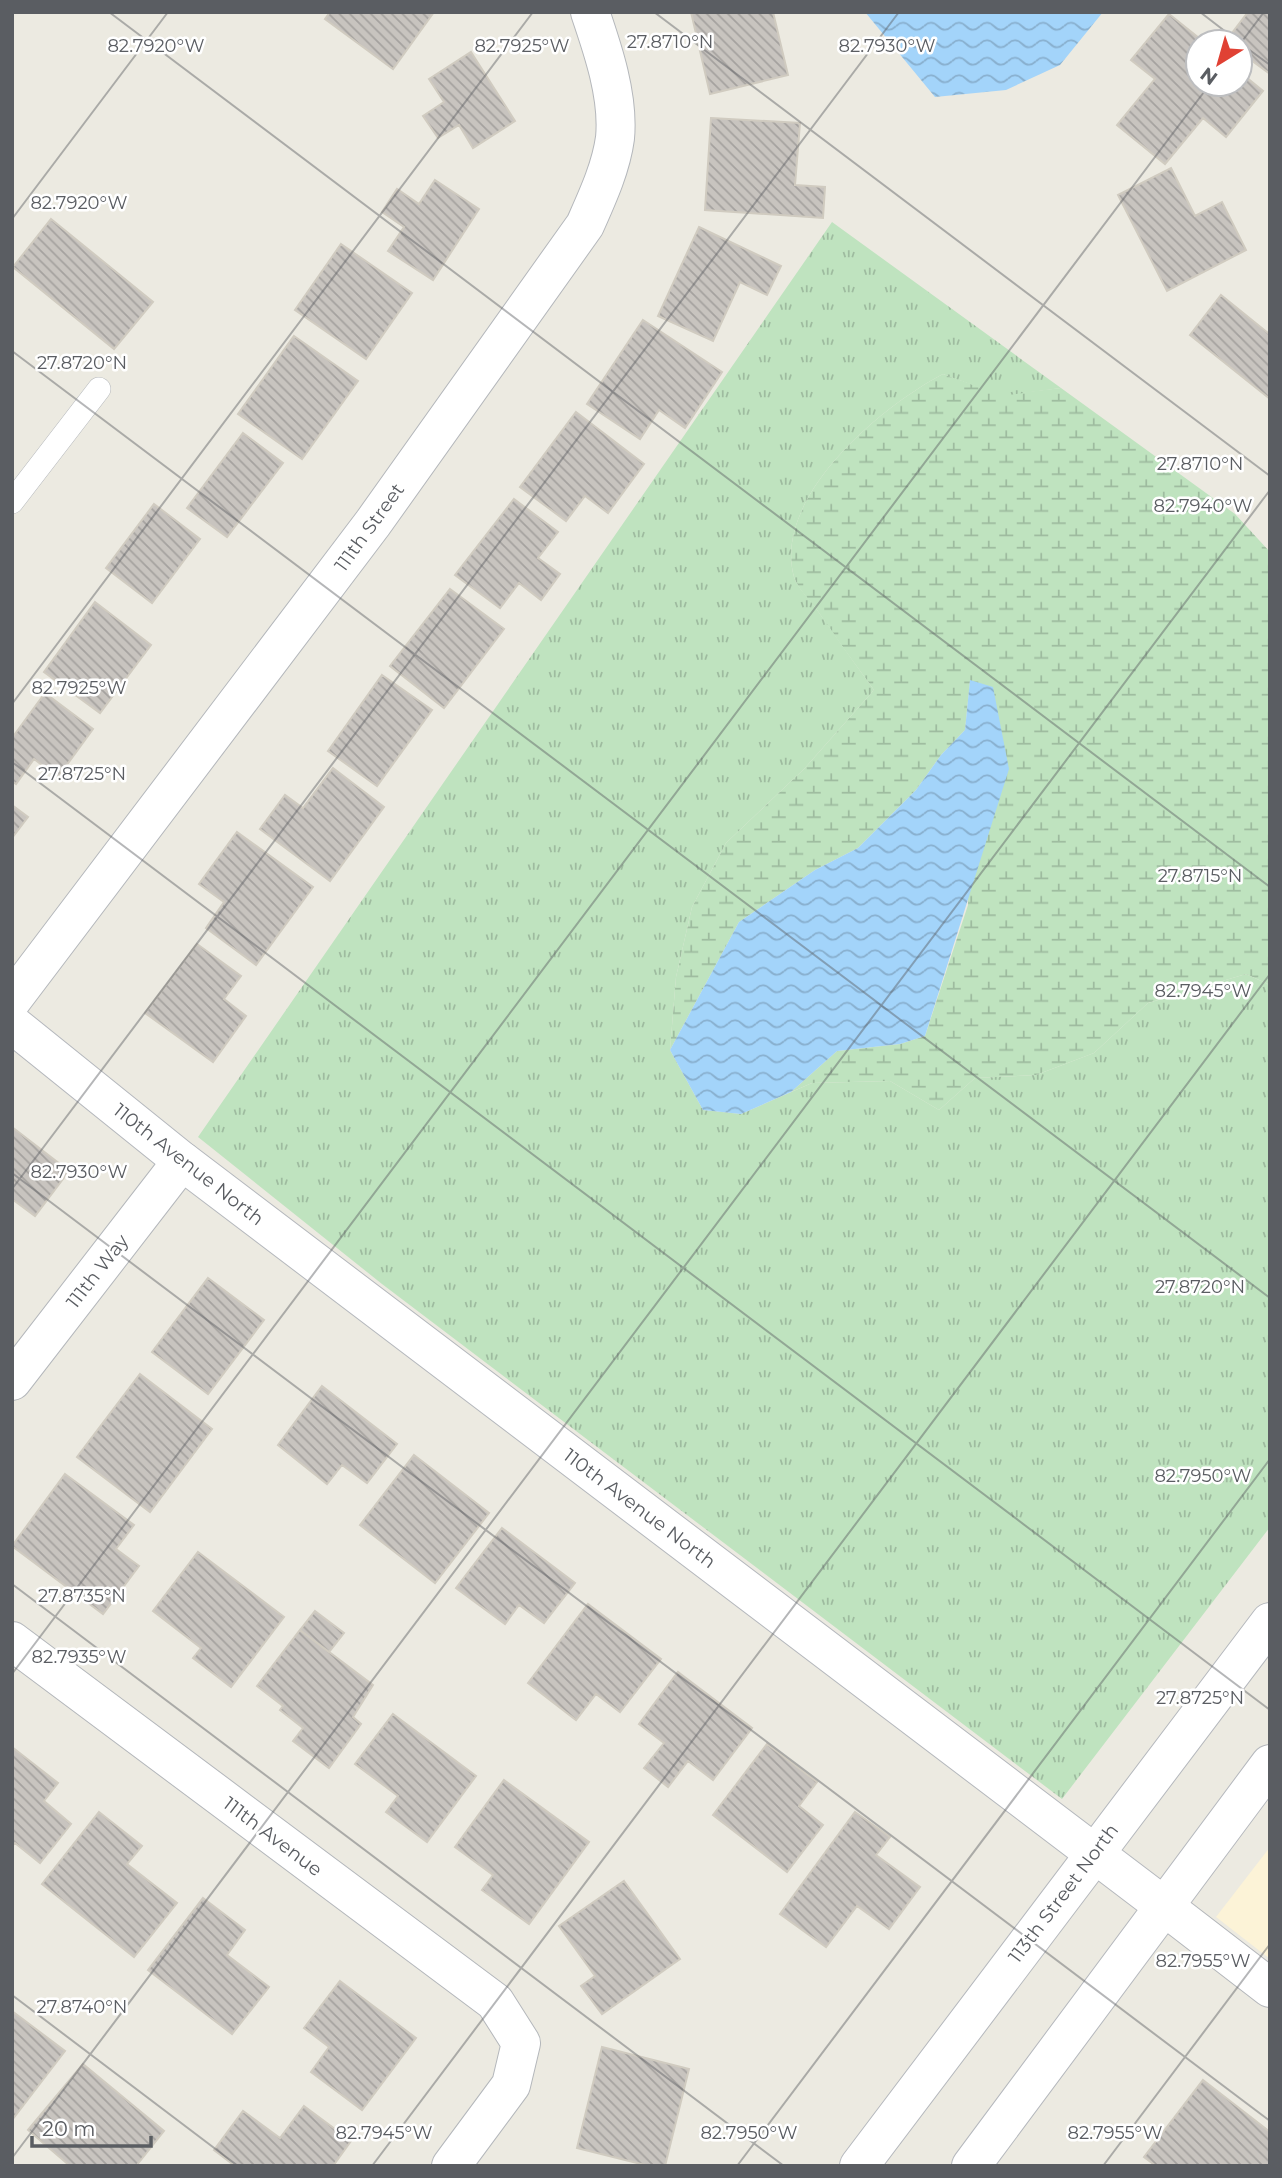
<svg xmlns="http://www.w3.org/2000/svg" width="1282" height="2178" font-family="Montserrat,sans-serif">
  <style>
    .commercial { fill: #fcf3d7 }
    .wetland { fill: url(#wetland-marsh) }
    .park { fill: url(#park-tufts) }
    .water { fill: url(#water-waves) }
    .building { fill: url(#building-back-hatch); stroke: #d0cbc0; stroke-width: 2 }
    .lines { fill: none; stroke-linecap: round; stroke-linejoin: round }
    .lane-casing { stroke: #b4b7bb; stroke-width: 24 }
    .street-casing { stroke: #b4b7bb; stroke-width: 40 }
    .secondary-casing { stroke: #b5b8bd; stroke-width: 40 }
    .lane { stroke: #fff; stroke-width: 23 }
    .street { stroke: #fff; stroke-width: 38 }
    .secondary { stroke: #fff; stroke-width: 38 }
    .ticks { fill: none; stroke: #5a5d62; stroke-width: 2; stroke-opacity: 0.45 }
    .labels { text-anchor: middle; stroke-width: 5; stroke-linejoin: round; paint-order: stroke }
    .street-label { font-size: 19px; fill: #5a5d62; stroke: #fff }
    .ticks-label { font-size: 18px; text-anchor: middle; fill: #5a5d62; stroke: #fff; stroke-width: 5; stroke-linejoin: round; paint-order: stroke }
  </style>
  <defs>
    <pattern id="wetland-marsh" width="20" height="14" patternUnits="userSpaceOnUse" patternTransform="scale(1.75)"><rect width="20" height="14" fill="#bfe3bf"/><path d="M1 5h8M5 5V1M11 12h8M15 12V8" fill="none" stroke="#9ebb9f"/></pattern>
    <pattern id="park-tufts" width="24" height="20" patternUnits="userSpaceOnUse" patternTransform="scale(1.75)"><rect width="24" height="20" fill="#bfe3bf"/><path d="M3 7l-1-3M5 7V3M7 7l1-3M15 17l-1-3M17 17v-4M19 17l1-3" fill="none" stroke="#9ebb9f"/></pattern>
    <pattern id="water-waves" width="16" height="10" patternUnits="userSpaceOnUse" patternTransform="scale(1.75)"><rect width="16" height="10" fill="#a3d4fa"/><path d="M0 5q4-4 8 0t8 0" fill="none" stroke="#88afce"/></pattern>
    <pattern id="building-back-hatch" width="6" height="6" patternUnits="userSpaceOnUse" patternTransform="scale(1.75)"><rect width="6" height="6" fill="#c8c4bf"/><path d="M-1 5l2 2M0 0l6 6M5-1l2 2" fill="none" stroke="#a5a29f"/></pattern>
  </defs>
  <rect width="100%" height="100%" fill="#eceae1"/>
  <path class="commercial" d="M1270 1847V1959L1216 1917Z"/>
  <path class="wetland" d="M943 374 1002 395 1061 388 1235 514 1270 552V985L1246 974 1148 1003 1094 1053 1036 1075 975 1078 939 1110 890 1081 812 1083 791 1092 837 1051 900 1044 925 1036 968 905 970 681 965 730 941 755 916 790 858 848 815 870 739 922 670 1050 676 977 692 907 726 843 804 769 874 690C854 663 834 635 815 607 808 599 797 587 794 577 772 497 882 406 943 374Z"/>
  <path class="park" d="M832 222 1061 388 1002 396 943 374C882 406 772 497 794 577 797 587 809 599 815 607 835 635 854 663 874 690L804 769 726 843 692 907 676 977 670 1050 703 1110 741 1114 812 1083 890 1081 939 1110 975 1078 1036 1075 1094 1053 1148 1003 1246 974 1270 985V1527L1062 1799 382 1284 198 1137Z"/>
  <path class="water" d="M865 12H1103L1060 65 1006 90 935 97Z
    M970 680 993 687 1009 769 925 1036 900 1044 837 1051 791 1092 741 1114 703 1110 670 1050 739 922 815 870 858 848 916 790 941 755 965 730Z"/>
  <path class="building" d="M330 12H434L393 69 325 19Z
    M691 12H773L788 75 710 94Z
    M1248 12H1270V74L1240 52V42L1226 41Z
    M1169 14 1204 42H1198V84H1240V72L1263 91 1226 137 1203 118 1165 164 1117 125 1155 79 1131 60Z
    M471 52 515 121 473 148 459 125 438 138 423 116 444 102 429 79Z
    M711 118 800 123 795 185 825 187 823 218 705 210Z
    M1171 168 1195 216 1222 202 1246 250 1167 291 1118 195Z
    M435 180 479 209 433 280 388 251 404 227 382 212 397 189 419 204Z
    M51 219 153 302 114 349 13 267Z
    M699 227 781 266 767 295 740 282 713 341 658 316Z
    M341 244 412 293 366 359 295 310Z
    M1221 295 1268 333 1270 331V399L1190 335Z
    M643 320 722 372 685 428 659 410 640 439 587 404Z
    M294 336 358 381 302 459 238 414Z
    M576 412 644 464 608 513 585 496 566 521 520 487Z
    M243 433 283 463 227 537 187 508Z
    M514 499 558 532 538 558 560 574 541 600 519 583 500 608 455 575Z
    M154 504 200 539 152 603 106 568Z
    M450 589 504 629 444 708 390 666Z
    M95 602 151 645 100 713 44 672Z
    M382 675 432 710 377 786 328 751Z
    M45 693 93 729 58 777 34 759 16 784 12 781V738Z
    M333 768 384 807 330 881 260 829 285 795 303 808Z
    M12 805 28 817 12 838Z
    M237 832 313 887 256 965 206 928 224 902 199 884Z
    M197 944 241 976 224 999 246 1016 213 1062 145 1013Z
    M12 1127 69 1171 35 1216 12 1199Z
    M208 1278 264 1320 208 1394 152 1352Z
    M140 1374 212 1429 150 1512 77 1457Z
    M322 1386 397 1444 367 1483 342 1465 327 1484 278 1445Z
    M414 1455 489 1513 435 1583 360 1525Z
    M65 1474 134 1525 116 1549 139 1566 103 1614 12 1546Z
    M502 1528 575 1583 544 1623 519 1605 505 1624 456 1588Z
    M198 1552 284 1617 231 1687 193 1658 201 1648 153 1611Z
    M588 1604 661 1659 620 1712 596 1694 576 1720 528 1683Z
    M315 1611 344 1633 329 1652 300 1630Z
    M300 1630 373 1685 353 1717 361 1724 329 1768 293 1741 303 1728 280 1710 283 1706 257 1686Z
    M678 1672 752 1728 713 1780 688 1761 668 1787 644 1768 664 1743 639 1724Z
    M393 1714 476 1776 427 1842 386 1812 398 1796 355 1764Z
    M767 1744 817 1782 799 1806 823 1825 787 1872 713 1815Z
    M12 1747 58 1783 44 1801 71 1824 40 1863 15 1843 12 1846Z
    M504 1780 589 1842 529 1924 482 1890 493 1875 455 1847Z
    M99 1812 142 1846 127 1864 177 1903 134 1957 42 1884Z
    M855 1812 890 1837 876 1855 920 1887 889 1929 857 1906 826 1947 780 1914Z
    M624 1881 680 1959 602 2014 581 1986 595 1976 559 1926Z
    M203 1898 245 1930 227 1955 269 1987 232 2034 148 1970Z
    M340 1981 416 2038 362 2110 311 2072 329 2047 304 2028Z
    M12 2011 65 2051 12 2120Z
    M602 2047 689 2069 665 2166H649L577 2148Z
    M83 2064 164 2131 136 2166H70L28 2130Z
    M1203 2080 1270 2132V2166H1156L1144 2157Z
    M304 2106 351 2141 333 2166H235L214 2150 243 2111 280 2138Z"/>
  <g class="lines">
    <defs>
      <path id="lane" d="M12 502 99 389"/>
      <path id="street" d="M12 1000 373 523 585 225C597 198 611 168 615 138 619 97 603 50 590 12
        M12 1381 182 1161
        M12 1641 495 2002 521 2043 511 2085 451 2166
        M1165 1907 1270 1988"/>
      <path id="secondary" d="M12 1024 182 1161 1165 1907
        M859 2166 1270 1622
        M971 2166 1270 1764"/>
    </defs>
    <use href="#lane" class="lane-casing"/>
    <use href="#street" class="street-casing"/>
    <use href="#secondary" class="secondary-casing"/>
    <use href="#lane" class="lane"/>
    <use href="#street" class="street"/>
    <use href="#secondary" class="secondary"/>
  </g>
  <path class="ticks" d="M109 12 1270 887M654 12 1270 476M1200 12 1239 42M1240 43 1270 65M1240 44 1264 12M12 219 168 12M12 351 1270 1298M12 704 533 12M12 762 1270 1710M12 1173 1270 2121M12 1189 899 12M12 1584 784 2166M12 1674 1210 84M12 1995 238 2166M12 2158 1270 490M372 2166 1270 974M737 2166 1270 1459M1103 2166 1270 1944"/>
  <g class="labels">
    <g class="street-label">
      <text transform="translate(369 527) rotate(-54)" y="7">111th Street</text>
      <text transform="translate(189 1164) rotate(38)" y="7">110th Avenue North</text>
      <text transform="translate(97 1271) rotate(-52)" y="7">111th Way</text>
      <text transform="translate(640 1508) rotate(37)" y="7">110th Avenue North</text>
      <text transform="translate(273 1836) rotate(37)" y="7">111th Avenue</text>
      <text transform="translate(1063 1893) rotate(-53)" y="7">113th Street North</text>
    </g>
  </g>
  <g class="ticks-label">
    <text x="670" y="48">27.8710°N</text>
    <text x="156" y="52">82.7920°W</text>
    <text x="522" y="52">82.7925°W</text>
    <text x="887" y="52">82.7930°W</text>
    <text x="79" y="209">82.7920°W</text>
    <text x="82" y="369">27.8720°N</text>
    <text x="1200" y="470">27.8710°N</text>
    <text x="1203" y="512">82.7940°W</text>
    <text x="79" y="694">82.7925°W</text>
    <text x="82" y="780">27.8725°N</text>
    <text x="1200" y="882">27.8715°N</text>
    <text x="1203" y="997">82.7945°W</text>
    <text x="79" y="1178">82.7930°W</text>
    <text x="1200" y="1293">27.8720°N</text>
    <text x="1203" y="1482">82.7950°W</text>
    <text x="82" y="1602">27.8735°N</text>
    <text x="79" y="1663">82.7935°W</text>
    <text x="1200" y="1704">27.8725°N</text>
    <text x="1203" y="1967">82.7955°W</text>
    <text x="82" y="2013">27.8740°N</text>
    <text x="384" y="2139">82.7945°W</text>
    <text x="749" y="2139">82.7950°W</text>
    <text x="1115" y="2139">82.7955°W</text>
  </g>
  <rect width="1282" height="2178" fill="none" stroke="#5a5d62" stroke-width="28"/>
  <g transform="translate(1219 63) rotate(217)"><circle r="33" fill="#ffffff" stroke="#bdbec0" stroke-width="2"/>
  <path d="M0-5L12 26L0 18L-12 26Z" fill="#e04134"/>
  <text y="-10" font-size="19" font-weight="bold" text-anchor="middle" fill="#5a5d62">N</text>
  </g>
  <path d="M32 2136v10h119v-10" fill="none" stroke="#5a5d62" stroke-width="3.5"/>
  <text x="42" y="2136" font-size="21" fill="#5a5d62" stroke="#ffffff" stroke-width="5" paint-order="stroke">20 m</text>
</svg>
